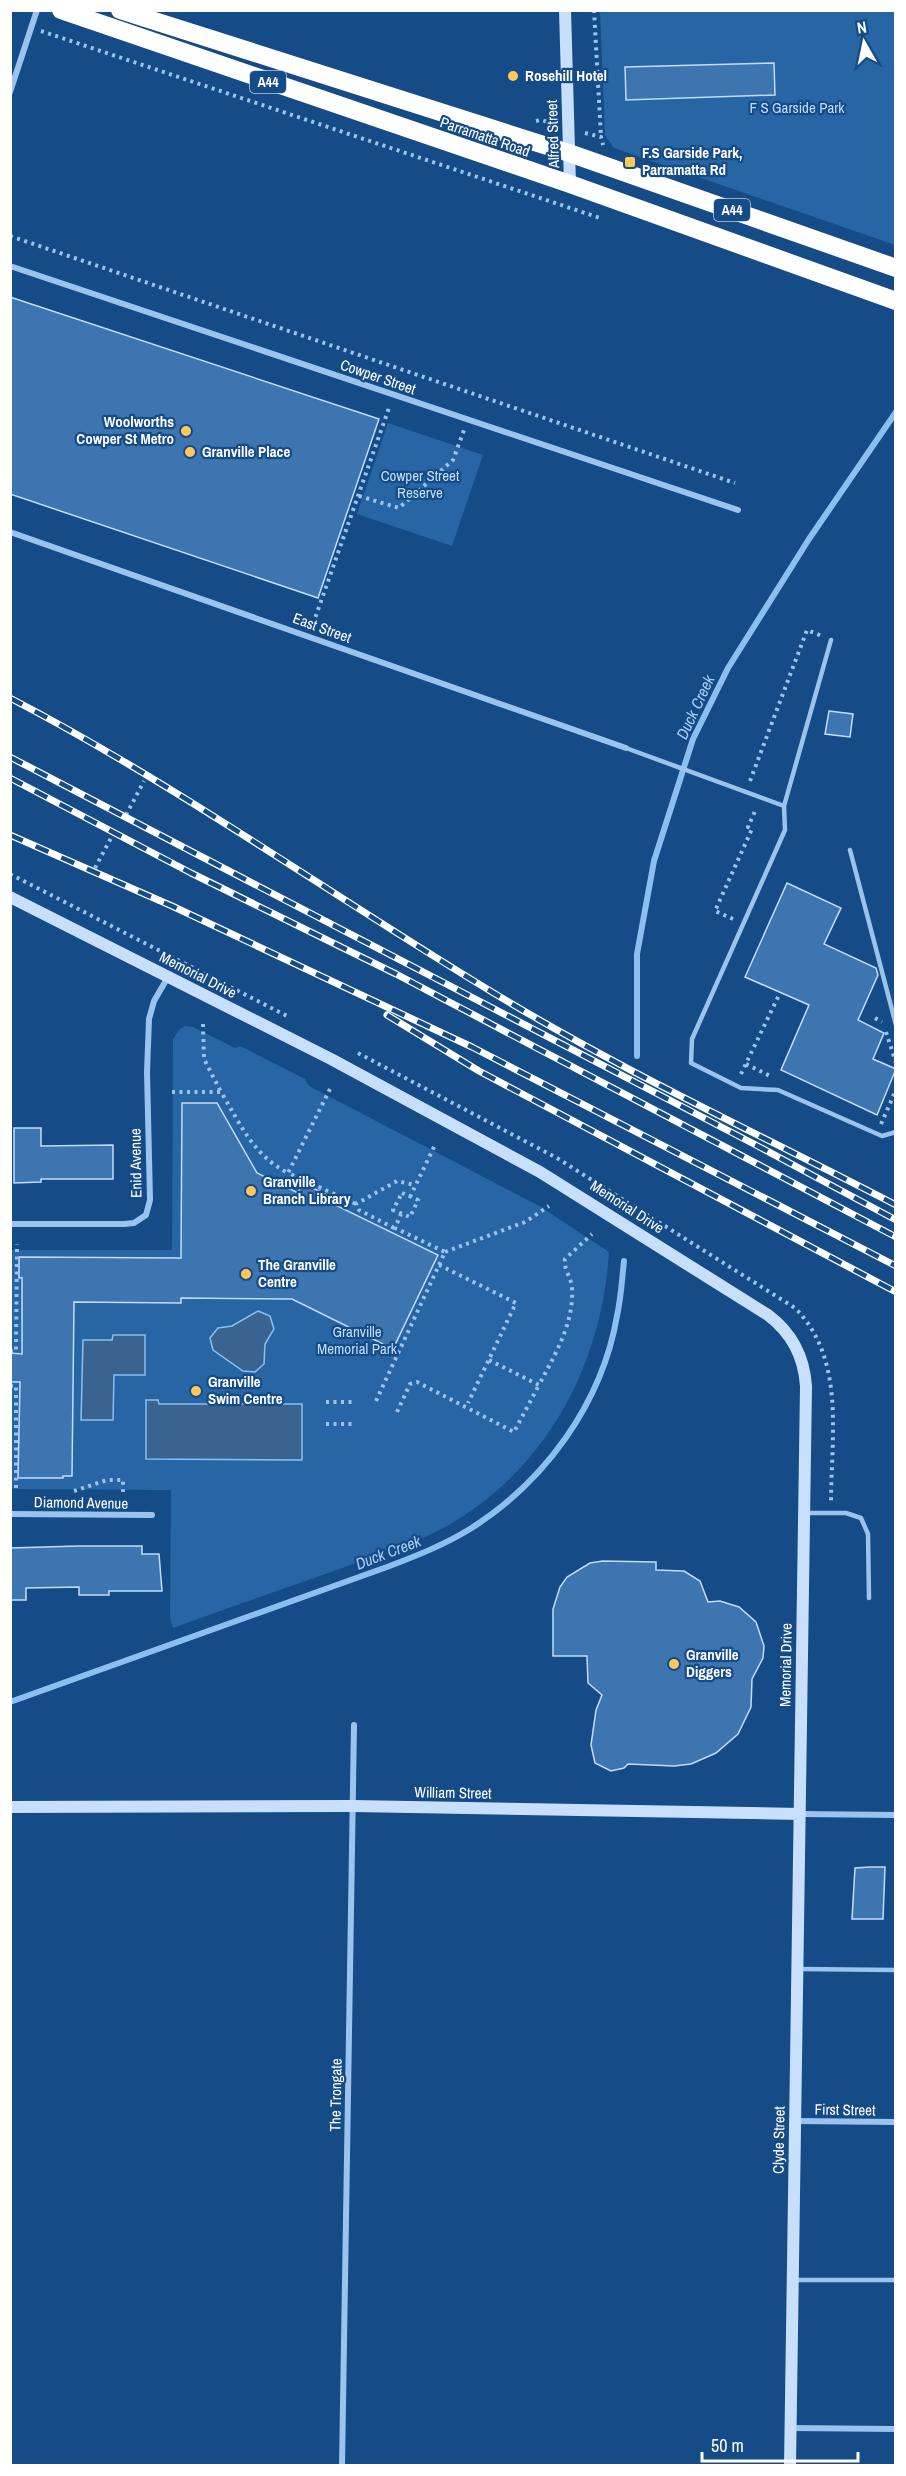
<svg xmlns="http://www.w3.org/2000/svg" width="906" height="2476" font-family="'Archivo Narrow',sans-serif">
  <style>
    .green { fill: #2765a5 }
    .water { fill: #3b638f; stroke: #8cbff1; stroke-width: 1.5 }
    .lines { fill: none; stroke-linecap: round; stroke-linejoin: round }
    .stream { stroke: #8cbff1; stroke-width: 6 }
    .building { fill: #3d75b1; stroke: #c0ddfb; stroke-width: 1.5 }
    .path { stroke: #9ac3ee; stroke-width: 4; stroke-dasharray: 3 4.5; stroke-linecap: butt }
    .lane { stroke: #9ac3ee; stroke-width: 4.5 }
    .street { stroke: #9ac3ee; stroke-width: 6 }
    .secondary { stroke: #c7dffa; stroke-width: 12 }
    .highway { stroke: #fff; stroke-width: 18 }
    .rail-casing { stroke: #fff; stroke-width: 7 }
    .rail { stroke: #154b86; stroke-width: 4.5; stroke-dasharray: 14; stroke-linecap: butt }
    .poi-dot { fill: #ffc857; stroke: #154b86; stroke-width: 2 }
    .labels { text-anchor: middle; stroke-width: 4.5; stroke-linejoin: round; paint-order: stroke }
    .shield { fill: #154b86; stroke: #b9c9db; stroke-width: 1.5 }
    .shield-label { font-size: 14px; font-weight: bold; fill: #fff }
    .poi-label { font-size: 15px; font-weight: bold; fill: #fff; stroke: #154b86; text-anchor: start }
    .park-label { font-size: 15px; fill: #c0ddfb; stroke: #154b86 }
    .street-label { font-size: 15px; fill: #fff; stroke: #154b86 }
    .water-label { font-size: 16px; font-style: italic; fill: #a6cdf6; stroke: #154b86 }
  </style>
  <rect width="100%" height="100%" fill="#154b86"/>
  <path class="green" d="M600 11H895V245L614 148 605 135Z
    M388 423 483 455 452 546 357 514Z
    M185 1026 193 1027 235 1048 240 1046 305 1079 309 1086 541 1207 609 1252C602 1365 547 1469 447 1526 412 1545 374 1556 337 1570 282 1589 228 1608 173 1628L170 1618 171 1490 11 1489V1250H172L173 1039 180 1029Z"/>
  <path class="water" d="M258 1311 270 1316 274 1329 265 1344 264 1364 255 1372 243 1371 213 1350 210 1338 218 1328 232 1326Z
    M113 1335H145V1375H114L113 1420H81L83 1340H112Z
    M146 1400H158L159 1404H302V1460L146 1459Z"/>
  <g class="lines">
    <path class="stream" d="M637 1056V954L654 861 693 739 728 668 809 539 896 412
      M10 1702 387 1567C416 1556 444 1545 470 1529 545 1482 602 1403 617 1316 621 1298 622 1279 624 1261"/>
  </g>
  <path class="building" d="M774 63 775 95 626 100 625 67Z
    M10 297 379 419 318 598 10 494Z
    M829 711 853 714 850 737 825 734Z
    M787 883 841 908 824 944 876 968 878 975 858 1020 884 1033 873 1059 896 1069 877 1115 781 1070 809 1005 745 977Z
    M182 1103H217L257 1173 298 1193 302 1184 315 1189 327 1195 325 1200 438 1255 393 1349 292 1299 181 1298V1303L74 1302 72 1476H63V1478H18L20 1382H10V1353L22 1354V1278H19V1257L181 1258Z
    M14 1128H41V1146L113 1145V1179H41V1182L14 1183Z
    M78 1546H142V1554H159L162 1591H109V1595H79V1587L26 1588V1600H10V1548Z
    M603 1561 656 1562V1570L684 1571 700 1581 708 1602 720 1601 739 1607 756 1622 764 1646 763 1658 752 1679 751 1707 738 1734 716 1753 691 1764 674 1766 628 1764 624 1768 611 1771 595 1763 591 1745 596 1710 602 1695 588 1683 587 1656H553V1609L560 1587 567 1577 590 1563Z
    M870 1867H885L883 1919H852L855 1868Z"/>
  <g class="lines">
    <path class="path" d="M594 10 601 137
      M41 31 600 218
      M536 121 541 120 554 124
      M585 133 601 137 603 145
      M10 236 735 483
      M359 496 399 508 453 460 464 430
      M313 624 390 405
      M750 781 807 630 822 636
      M126 815 144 781
      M95 868 111 838
      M10 874 287 1016
      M733 919 715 911 752 829 748 827 756 809
      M875 1018 882 1022
      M203 1024 204 1059 221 1092
      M886 1032 896 1063
      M358 1053 557 1158 795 1308C846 1359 831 1437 831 1503
      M746 1064 770 1076
      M741 1074 780 993
      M330 1089 288 1173 356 1204
      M172 1092H221C241 1125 253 1155 288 1173
      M881 1124 896 1090
      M402 1193 418 1200 410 1217 393 1210Z
      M410 1197 435 1145
      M394 1228 359 1210 356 1204 397 1181 415 1185
      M445 1252 525 1222 549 1206
      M439 1265 516 1303 468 1403
      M10 1351H16L17 1244
      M489 1360 539 1385C554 1356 574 1324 572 1289 572 1278 563 1269 565 1259L592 1234
      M10 1386H16V1491
      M376 1401 445 1252 395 1228 401 1214
      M326 1402H356
      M397 1412 410 1384 417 1382 514 1432 539 1385
      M326 1424H356
      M74 1491 107 1480H123V1492"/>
    <path class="lane" d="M831 640 784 806 785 830 692 1039 691 1063 741 1088 778 1090 882 1136 896 1132
      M626 748 784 806
      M850 850 896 1025
      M806 1513H846L861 1518 868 1534 869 1598
      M799 1969 896 1970
      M793 2280H896"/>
    <path class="street" d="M10 92 37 10
      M10 266 738 510
      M10 532 626 748
      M10 1224H124L134 1223 146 1215 150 1200 147 1072 149 1019 154 1001 168 977
      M10 1514 152 1515
      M800 1814 896 1815
      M795 2121 896 2122
      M791 2428 896 2429
      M342 2466 354 1725"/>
    <path class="secondary" d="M565 10 570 184
      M10 897 331 1059 540 1172 768 1315C792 1333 804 1356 806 1386L790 2466
      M10 1807 353 1806 800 1814"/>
    <path class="highway" d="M61 10 570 184 896 301
      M120 10 569 153 896 268"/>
    <defs>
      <path id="rail" d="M10 698C177 785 331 895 492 992 622 1071 761 1135 896 1205
        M10 757 754 1144 896 1220
        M10 778 191 873 396 974 896 1237
        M10 835 172 906 472 1047 896 1266
        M387 1015 479 1071 896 1292"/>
    </defs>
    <use href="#rail" class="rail-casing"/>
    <use href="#rail" class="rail"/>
  </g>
  <g class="poi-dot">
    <circle cx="513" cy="76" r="6"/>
    <rect x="624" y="156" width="12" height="12" rx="3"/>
    <circle cx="186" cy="431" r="6"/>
    <circle cx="190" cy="452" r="6"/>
    <circle cx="251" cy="1191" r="6"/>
    <circle cx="246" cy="1274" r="6"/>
    <circle cx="196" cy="1391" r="6"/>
    <circle cx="674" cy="1664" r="6"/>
  </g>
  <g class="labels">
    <g class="shield">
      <rect x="250" y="71" width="36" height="22" rx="4.5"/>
      <rect x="714" y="199" width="36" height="22" rx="4.5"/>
    </g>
    <g class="shield-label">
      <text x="268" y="87">A44</text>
      <text x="732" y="215">A44</text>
    </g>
    <g class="poi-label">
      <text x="525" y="81">Rosehill Hotel</text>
      <text x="642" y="158">F.S Garside Park,<tspan x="642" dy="17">Parramatta Rd</tspan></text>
      <text x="174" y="427" text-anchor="end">Woolworths<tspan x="174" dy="17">Cowper St Metro</tspan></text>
      <text x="202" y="457">Granville Place</text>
      <text x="263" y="1187">Granville<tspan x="263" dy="17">Branch Library</tspan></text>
      <text x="258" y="1270">The Granville<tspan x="258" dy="17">Centre</tspan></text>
      <text x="208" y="1387">Granville<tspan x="208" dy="17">Swim Centre</tspan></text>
      <text x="686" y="1660">Granville<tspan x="686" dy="17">Diggers</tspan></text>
    </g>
    <g class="park-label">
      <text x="797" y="113">F S Garside Park</text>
      <text x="420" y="481">Cowper Street<tspan x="420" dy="17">Reserve</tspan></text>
      <text x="357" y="1337">Granville<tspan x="357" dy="17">Memorial Park</tspan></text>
    </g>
    <g class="street-label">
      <text transform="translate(553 134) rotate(-92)" y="5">Alfred Street</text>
      <text transform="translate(485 137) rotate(19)" y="5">Parramatta Road</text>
      <text transform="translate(378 377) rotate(19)" y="5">Cowper Street</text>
      <text transform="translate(322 628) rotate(20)" y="5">East Street</text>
      <text transform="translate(198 975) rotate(27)" y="5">Memorial Drive</text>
      <text transform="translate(136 1163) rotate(-91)" y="5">Enid Avenue</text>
      <text transform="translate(627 1207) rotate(33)" y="5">Memorial Drive</text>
      <text transform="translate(81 1503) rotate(1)" y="5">Diamond Avenue</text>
      <text transform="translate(786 1665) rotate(-89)" y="5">Memorial Drive</text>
      <text transform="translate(453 1793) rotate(1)" y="5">William Street</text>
      <text transform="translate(336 2095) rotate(-89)" y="5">The Trongate</text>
      <text transform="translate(845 2110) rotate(1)" y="5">First Street</text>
      <text transform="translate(779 2140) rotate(-89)" y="5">Clyde Street</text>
    </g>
    <g class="water-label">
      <text transform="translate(695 707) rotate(-65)" y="6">Duck Creek</text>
      <text transform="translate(388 1552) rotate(-21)" y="6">Duck Creek</text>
    </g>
  </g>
  <rect width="906" height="2476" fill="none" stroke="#ffffff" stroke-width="24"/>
  <g transform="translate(864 42) rotate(351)" stroke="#154b86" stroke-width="4.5" paint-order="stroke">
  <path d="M0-4.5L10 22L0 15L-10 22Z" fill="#ffffff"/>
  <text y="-9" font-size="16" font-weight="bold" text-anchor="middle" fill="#ffffff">N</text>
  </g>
  <path d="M702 2452v9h156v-9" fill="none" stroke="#ffffff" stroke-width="3"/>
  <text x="711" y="2452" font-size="18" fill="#ffffff" stroke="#154b86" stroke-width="4.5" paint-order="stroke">50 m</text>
</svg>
